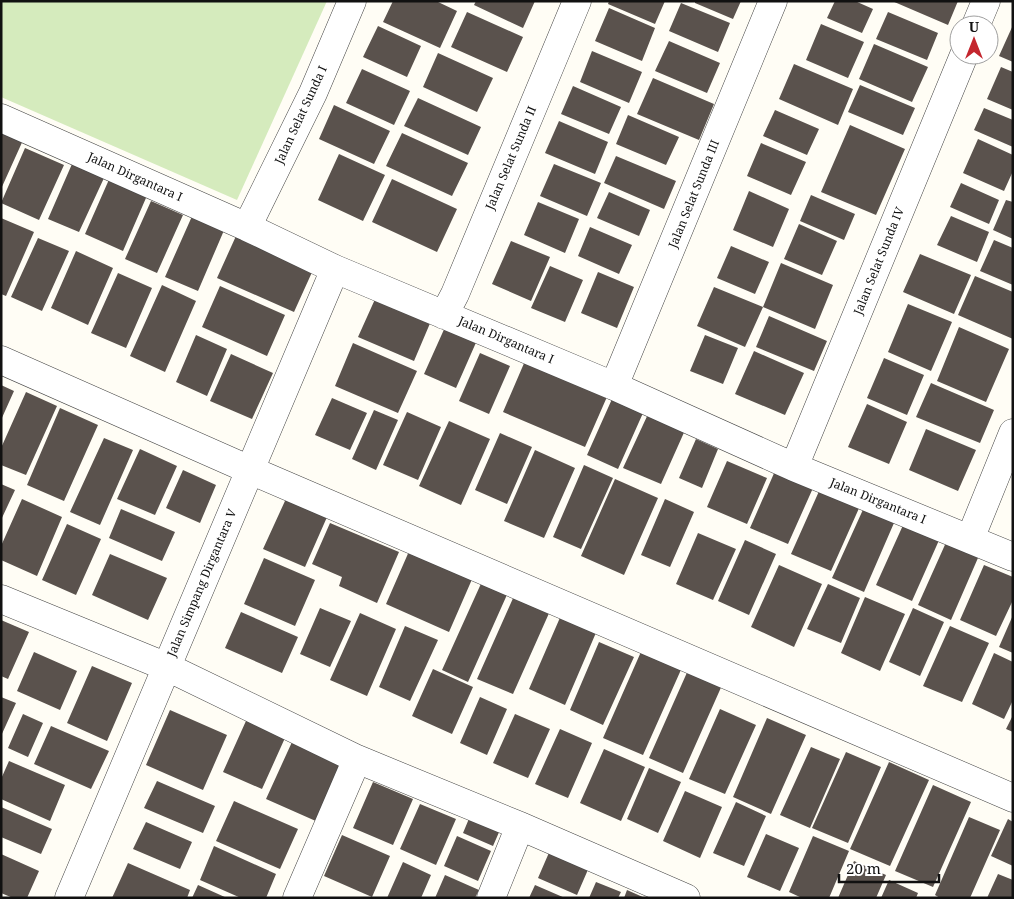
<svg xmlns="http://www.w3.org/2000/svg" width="1014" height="899" font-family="'Noto Serif',serif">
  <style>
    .green { fill: #d5ebbd }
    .building { fill: #5a524d }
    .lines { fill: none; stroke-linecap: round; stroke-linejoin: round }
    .minor-casing { stroke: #444; stroke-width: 29 }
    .minor { stroke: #fff; stroke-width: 28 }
    .labels { text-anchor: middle; stroke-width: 5; stroke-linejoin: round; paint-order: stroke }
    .street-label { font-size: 12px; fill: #111; stroke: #fff }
  </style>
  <rect width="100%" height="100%" fill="#fffdf5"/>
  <path class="green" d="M1 1H327L237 200 1 97Z"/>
  <path class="building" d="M393 1H436L457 11 440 48 383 22Z
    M476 1H535L523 28 474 5Z
    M609 1H665L655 24 608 4Z
    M695 1H741L733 19 695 3Z
    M835 1H855L873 9 862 33 827 18Z
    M892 1H958L948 25Z
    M681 3 730 23 718 52 669 31Z
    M609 8 655 28 642 61 595 41Z
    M467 12 523 37 507 72 451 47Z
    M888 12 938 33 927 60 876 39Z
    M821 24 864 42 848 78 806 60Z
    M1013 25V62L999 56Z
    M378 26 421 46 407 77 363 57Z
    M669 41 720 63 707 93 655 71Z
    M874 44 928 67 912 102 859 79Z
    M592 51 642 72 629 103 580 82Z
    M438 53 493 78 477 112 423 87Z
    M794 64 853 89 838 125 779 99Z
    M1001 67 1013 72V110L987 99Z
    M362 69 410 91 394 125 346 103Z
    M653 78 714 104 699 140 637 114Z
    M860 85 915 108 903 135 848 112Z
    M573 86 621 107 609 134 561 114Z
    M418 98 481 127 468 155 404 126Z
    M334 105 390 131 374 164 319 139Z
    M984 108 1013 120V147L974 130Z
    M775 110 819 129 807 155 763 136Z
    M628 115 679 137 666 165 616 144Z
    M559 121 608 142 595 174 545 153Z
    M850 125 905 149 876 215 821 192Z
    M1 128 24 138 1 189Z
    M402 133 468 163 452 196 386 166Z
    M978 139 1013 155V171L1004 191 963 173Z
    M761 143 806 162 791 195 747 176Z
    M25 148 64 165 39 220 1 203Z
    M339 154 385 175 363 221 318 200Z
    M616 156 676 181 664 209 604 183Z
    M72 164 104 178 79 232 48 219Z
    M554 164 601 183 587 216 540 196Z
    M111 175 149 191 123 251 85 234Z
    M392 179 457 209 437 252 372 222Z
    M961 183 999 200 989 224 950 207Z
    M749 191 789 209 773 247 733 230Z
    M609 192 650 210 639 236 597 218Z
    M811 195 855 214 844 240 800 221Z
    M1006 200 1013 202V239L993 230Z
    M151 201 183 215 157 273 125 259Z
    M538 202 579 219 565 253 524 235Z
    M193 214 225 228 198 291 165 277Z
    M951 216 989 232 977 262 937 245Z
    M1 218 34 232 6 296 1 294Z
    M799 224 837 241 822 275 784 259Z
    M590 227 632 245 619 274 578 256Z
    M236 236 313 270 294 312 217 278Z
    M38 238 69 251 42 311 11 297Z
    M994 240 1013 248V285L980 271Z
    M511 241 550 257 531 301 492 284Z
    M731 246 769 262 755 294 717 278Z
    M76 251 113 268 88 325 51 308Z
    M920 254 971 275 954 314 903 292Z
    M781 263 833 285 815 329 763 307Z
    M550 266 583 280 565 322 531 308Z
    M598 272 634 287 617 328 581 313Z
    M118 273 152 288 126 348 91 333Z
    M975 276 1013 292V339L958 315Z
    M162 285 196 301 165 372 130 356Z
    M220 286 285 315 267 356 202 327Z
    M714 287 763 307 745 347 697 326Z
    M376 297 431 321 414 361 358 337Z
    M908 304 952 322 931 371 888 352Z
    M769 316 827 341 814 371 756 347Z
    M446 325 478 338 456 388 424 374Z
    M959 327 1009 349 986 402 937 381Z
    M196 335 227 349 207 396 176 382Z
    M705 335 738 348 723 384 690 371Z
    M353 343 417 371 398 413 335 386Z
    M754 351 804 373 785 415 735 394Z
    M480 353 510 366 489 414 459 401Z
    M231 354 273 373 252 419 210 401Z
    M528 354 610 390 585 447 503 412Z
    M884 358 924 375 907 415 867 398Z
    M931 383 994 410 980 443 916 417Z
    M1 385 14 391 1 420Z
    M26 392 57 406 26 475 1 465V448Z
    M332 398 367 413 350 450 315 435Z
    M612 399 643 413 618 469 587 455Z
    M867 404 907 422 889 464 848 447Z
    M60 408 98 425 64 501 27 485Z
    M374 410 398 420 376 470 352 459Z
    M407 412 441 427 418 480 383 465Z
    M649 412 686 428 661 484 623 468Z
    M449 421 490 439 461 505 419 486Z
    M926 429 976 450 958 491 909 470Z
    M500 433 532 447 507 504 475 490Z
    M104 438 133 450 100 525 70 512Z
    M696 439 718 449 702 488 679 478Z
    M140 449 177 466 155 515 117 499Z
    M535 450 575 468 544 538 504 521Z
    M727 461 767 478 747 524 707 507Z
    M584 465 613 478 581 549 553 537Z
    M183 470 216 485 200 523 166 508Z
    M775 471 813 488 788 544 750 528Z
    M615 479 658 498 624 575 581 556Z
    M1 484 15 490 1 520Z
    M820 489 860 506 831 571 791 554Z
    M290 490 331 508 305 567 263 549Z
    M22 499 62 517 37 576 1 560V546Z
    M665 499 694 512 670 567 641 555Z
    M866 503 897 516 864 592 832 578Z
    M121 509 175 532 162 561 109 538Z
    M330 523 399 552 377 603 339 586 342 577 312 564Z
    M904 523 940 538 912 601 876 585Z
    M67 524 101 539 76 595 42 580Z
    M698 533 736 549 713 600 676 584Z
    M948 538 981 551 951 620 918 605Z
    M745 540 776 554 749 615 718 601Z
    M410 549 473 577 449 632 386 604Z
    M110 554 167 578 148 620 92 595Z
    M264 558 315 580 295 626 244 604Z
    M779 565 822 584 794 647 751 627Z
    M984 565 1013 577V600L996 636 960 620Z
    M484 577 510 588 468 682 442 670Z
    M828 584 860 598 841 643 807 629Z
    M514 596 550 611 513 694 477 679Z
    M865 597 905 614 880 671 841 653Z
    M320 608 351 621 330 667 300 654Z
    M913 608 944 622 920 676 889 662Z
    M241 612 298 637 282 673 225 648Z
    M360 613 396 629 367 696 330 680Z
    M562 613 598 628 565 705 529 689Z
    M1013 615V653L999 647Z
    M1 620 29 632 8 679 1 676Z
    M405 626 438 640 410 701 379 687Z
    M950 626 989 643 962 702 923 686Z
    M599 642 634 657 603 725 570 710Z
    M644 645 684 663 643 755 603 738Z
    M34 652 77 671 60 710 17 691Z
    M994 653 1013 662V700L1004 719 972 704Z
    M92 666 132 683 107 741 67 723Z
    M689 668 723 683 683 773 649 758Z
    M433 669 473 687 452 734 412 716Z
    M1 697 16 703 1 736Z
    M480 697 507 709 487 755 460 743Z
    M720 709 756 725 725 794 689 779Z
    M170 710 227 735 203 790 146 765Z
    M250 712 289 729 262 789 223 772Z
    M23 714 43 723 28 757 8 748Z
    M515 714 550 729 528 778 493 763Z
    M1013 715V732L1006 729Z
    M767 718 806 735 771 814 733 797Z
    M51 726 109 751 91 789 34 764Z
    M560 729 592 743 568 798 535 784Z
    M292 742 344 765 318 822 266 799Z
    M811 747 840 759 810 828 780 815Z
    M604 749 645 767 621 821 580 803Z
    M846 752 881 767 848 843 812 828Z
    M9 761 65 785 50 821 1 799V779Z
    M889 762 929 780 890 866 850 849Z
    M649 768 681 782 658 833 627 819Z
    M157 781 215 806 203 833 144 808Z
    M373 782 413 799 393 845 353 828Z
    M933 785 971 802 933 887 895 871Z
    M685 791 722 807 700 858 663 841Z
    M234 801 298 829 280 869 216 841Z
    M736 802 766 816 744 866 713 853Z
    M420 804 456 819 436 865 400 849Z
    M1 807 52 829 41 854 1 837Z
    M473 809 503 823 493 846 463 833Z
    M969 817 1000 830 970 898H940L935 895Z
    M1008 819 1013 822V866L991 856Z
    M146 822 192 842 180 869 133 849Z
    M766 834 799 848 780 891 747 877Z
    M342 835 390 856 372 897 324 876Z
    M457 836 491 851 478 881 444 866Z
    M813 836 849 851 829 898H802L789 892Z
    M214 846 276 874 266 898H241L200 880Z
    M551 848 590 865 577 895 538 878Z
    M1 854 39 871 27 898H13L1 893Z
    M854 861 886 875 876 898H838Z
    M403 862 431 875 421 898H387Z
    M128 863 190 890 187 898H112Z
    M998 874 1013 880V898H987Z
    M445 875 479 890 475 898H435Z
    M889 880 918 893 916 898H881Z
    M596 882 621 892 618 898H589Z
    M198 885 227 898H192Z
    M535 885 565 898H529Z
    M627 890 645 898H624Z"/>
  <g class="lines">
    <defs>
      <path id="minor" d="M976 25 986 1
        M1 118 247 227 335 269 614 386 794 467 1013 557
        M247 227 313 93 352 1
        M444 315 455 294 577 1
        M1 360 250 470 1013 798
        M614 386 773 1
        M794 467 964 55
        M970 539 1013 433
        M1 599 167 667 357 759 520 826 686 898
        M69 898 335 269
        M297 898 357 759
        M491 898 520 826"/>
    </defs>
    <use href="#minor" class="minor-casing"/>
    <use href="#minor" class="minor"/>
  </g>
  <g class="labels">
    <g class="street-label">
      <text transform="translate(301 115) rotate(-65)" y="4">Jalan Selat Sunda I</text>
      <text transform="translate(511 158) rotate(-67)" y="4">Jalan Selat Sunda II</text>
      <text transform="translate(135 177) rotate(24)" y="4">Jalan Dirgantara I</text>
      <text transform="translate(694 194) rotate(-68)" y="4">Jalan Selat Sunda III</text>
      <text transform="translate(879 261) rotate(-68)" y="4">Jalan Selat Sunda IV</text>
      <text transform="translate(506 340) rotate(23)" y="4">Jalan Dirgantara I</text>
      <text transform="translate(878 501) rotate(22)" y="4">Jalan Dirgantara I</text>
      <text transform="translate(202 583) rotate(-67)" y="4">Jalan Simpang Dirgantara V</text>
    </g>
  </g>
  <rect width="1014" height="899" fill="none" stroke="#111111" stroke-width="5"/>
  <g transform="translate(974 40)"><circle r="24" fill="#ffffff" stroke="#a0a0a0"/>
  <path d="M0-4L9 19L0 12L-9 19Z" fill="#c4262e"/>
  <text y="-8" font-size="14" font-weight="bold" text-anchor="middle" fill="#111111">U</text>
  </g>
  <path d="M839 874v8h100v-8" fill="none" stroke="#111111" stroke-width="2.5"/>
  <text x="846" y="874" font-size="15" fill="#111111" stroke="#ffffff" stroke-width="4" paint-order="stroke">20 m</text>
</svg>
